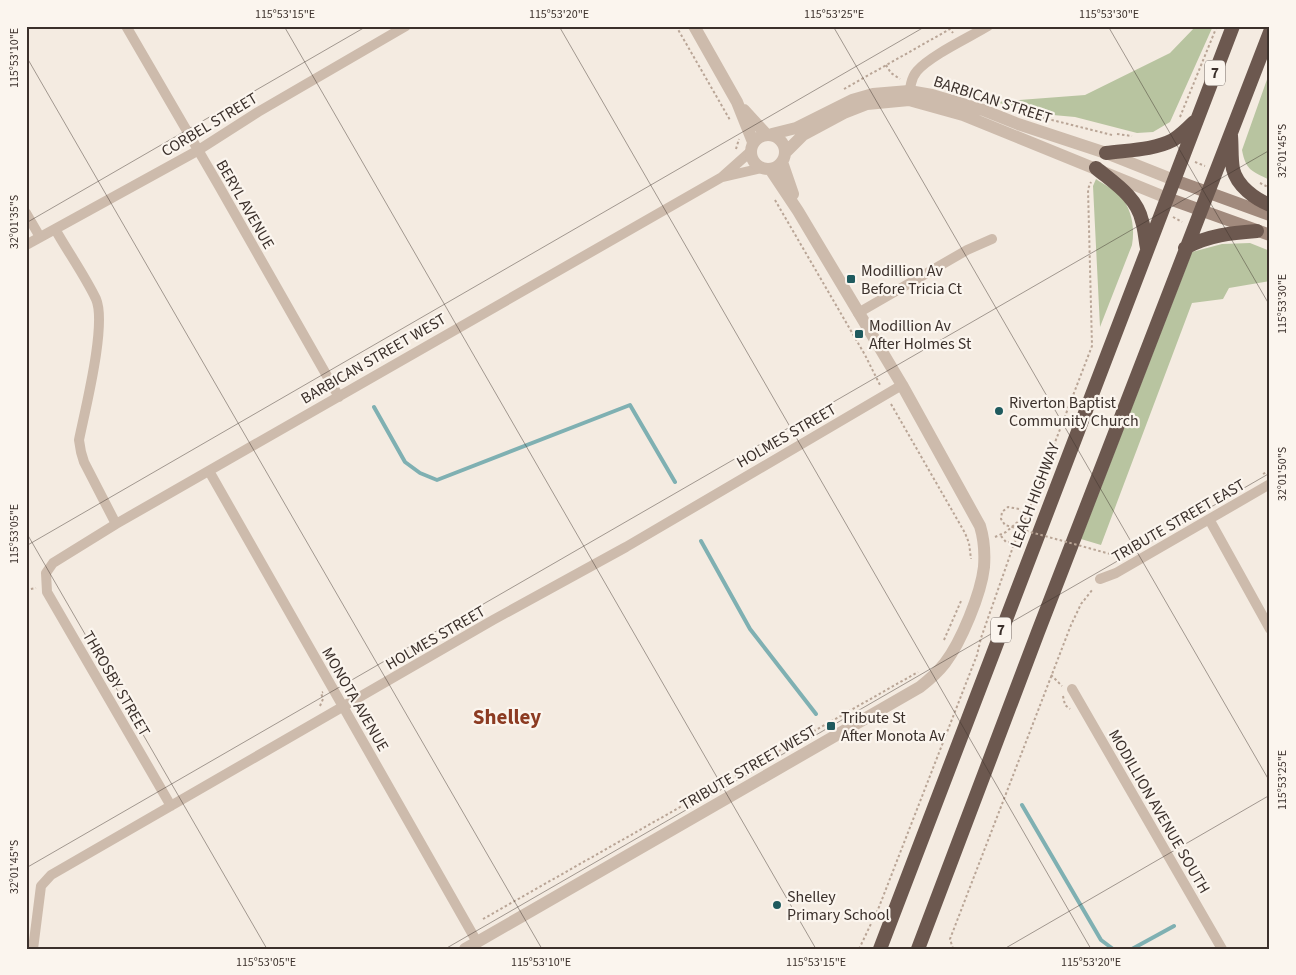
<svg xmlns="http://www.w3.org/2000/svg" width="1296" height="975" font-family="'Source Sans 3',sans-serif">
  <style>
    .green { fill: #b8c4a0 }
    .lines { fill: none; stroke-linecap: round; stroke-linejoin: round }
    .stream { stroke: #7fb0b2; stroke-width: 4 }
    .path { stroke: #b9a596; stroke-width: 2; stroke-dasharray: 2.5 2.5; stroke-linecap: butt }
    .minor { stroke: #cdbbac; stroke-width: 10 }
    .tertiary { stroke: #cdbbac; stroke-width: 12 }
    .secondary { stroke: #a18a7d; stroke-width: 12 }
    .trunk { stroke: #6c584f; stroke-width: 14 }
    .path-bridge { stroke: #b9a596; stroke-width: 2; stroke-dasharray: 2.5 2.5; stroke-linecap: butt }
    .ticks { fill: none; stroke: #3b302b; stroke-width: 1; stroke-opacity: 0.45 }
    .poi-dot { fill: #1f5a5e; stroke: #fbf5ee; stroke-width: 2 }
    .labels { text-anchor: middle; stroke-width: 4.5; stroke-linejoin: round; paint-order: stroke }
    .shield { fill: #fbf5ee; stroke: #756b66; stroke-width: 1 }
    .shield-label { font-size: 15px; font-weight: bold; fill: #3b302b }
    .street-label { font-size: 16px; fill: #3b302b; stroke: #fbf5ee }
    .poi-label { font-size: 16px; fill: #3b302b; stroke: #fbf5ee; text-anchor: start }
    .district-label { font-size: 21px; font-weight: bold; fill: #8c3b22; stroke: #fbf5ee }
    .neatline { fill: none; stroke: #3b302b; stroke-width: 2 }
    .ticks-label { font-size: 12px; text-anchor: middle; fill: #3b302b }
  </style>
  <rect width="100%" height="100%" fill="#f4ebe1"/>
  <path class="green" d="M1196 26H1213L1170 122 1153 132 1137 133 1075 117 1042 114 995 102 1085 95 1170 53Z
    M1270 71V180C1252 171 1246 171 1242 150Z
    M1096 179C1103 184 1114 189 1120 195 1132 210 1135 227 1132 245L1100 327 1093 186Z
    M1250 243 1270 251V281L1229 288 1223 299 1192 303 1101 545 1081 539 1192 252 1222 244Z"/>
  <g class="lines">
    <path class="stream" d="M374 407 405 462 420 473 437 480 630 405 675 482
      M701 541 750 629 816 714
      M1022 805 1101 940 1113 949
      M1132 949 1174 926"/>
    <path class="path" d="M676 26 730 120
      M886 65 891 73 900 79
      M844 89 950 29 953 33
      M1032 115 1112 135
      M1180 117 1217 26
      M1117 134 1132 136
      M736 149 739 139
      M1195 162 1205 166
      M1260 183 1270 188
      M775 200 865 355 880 385
      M1173 217 1182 222
      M891 404 965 533 969 543 971 559
      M1263 474 1270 470
      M1001 536 1006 542 1013 543
      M995 537 1006 532 1021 519 1022 513
      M26 590 36 588
      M944 640 961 601
      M1051 675 1062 686
      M1063 696 1065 705 1070 709
      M320 706 323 699 321 693 323 692
      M483 919 918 672
      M859 949 879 907 977 655 981 638 1014 544 1029 510 1092 346 1088 189 1091 182
      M953 949 950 939 1071 625 1081 604 1093 589"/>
    <path class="minor" d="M126 26 219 186 339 397
      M909 97C910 88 911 78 917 71 931 55 970 37 988 26
      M723 177 762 168
      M26 213 40 237
      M55 229C68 252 85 276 96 299 107 324 85 410 79 440L81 452 84 462 116 524
      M26 245 197 151 258 112 406 26
      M858 313 967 250 992 239
      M209 471 477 942
      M1209 519 1270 629
      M1100 579 1116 573 1270 484
      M1072 689 1222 949
      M171 806 47 592 46 573 53 563 116 524 722 177 750 152
      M33 949 41 886 51 875 493 620 626 547 902 385"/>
    <path class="tertiary" d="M694 26 737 102 753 142
      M744 110 766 134
      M772 134 796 128 852 100 873 94 909 91 932 95 983 110 1018 124 1106 153 1174 180
      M751 152a17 17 0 1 1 34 0a17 17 0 1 1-34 0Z
      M785 153 803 135 844 113 867 104 909 100 963 115 1167 198
      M782 162 793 194
      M465 949 920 687C929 680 938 672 945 663 961 642 981 594 984 567 985 553 984 539 980 526L902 385 798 211 770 169"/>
    <path class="secondary" d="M1174 180 1270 215
      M1167 198 1270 235"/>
    <path class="trunk" d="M1231 136C1232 147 1231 159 1233 169 1237 186 1255 199 1270 205
      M1106 153C1128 150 1154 150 1173 140 1181 135 1188 128 1194 122
      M1096 168C1114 183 1137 197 1142 221 1145 230 1145 239 1147 248
      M1185 248C1208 235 1232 233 1257 231
      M880 949 1233 26
      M918 949 1038 632 1270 32"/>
    <path class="path-bridge" d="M1022 513 1019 509 1008 507 1002 512 1001 519 1005 525 1121 557"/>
  </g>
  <path class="ticks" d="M284 26 816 949M559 26 1091 949M833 26 1270 782M1108 26 1270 306M26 56 542 949M26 223 367 26M26 532 267 949M26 546 926 26M26 868 1270 150M445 949 1270 473M1004 949 1270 795"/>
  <g class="poi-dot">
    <rect x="846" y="274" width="10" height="10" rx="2.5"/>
    <rect x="854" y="329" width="10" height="10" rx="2.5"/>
    <circle cx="999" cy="411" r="5"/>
    <rect x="826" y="721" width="10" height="10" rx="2.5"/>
    <circle cx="777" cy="905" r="5"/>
  </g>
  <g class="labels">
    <g class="shield">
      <rect x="1205" y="60.5" width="20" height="25" rx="4"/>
      <rect x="991" y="617.5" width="20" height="25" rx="4"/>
    </g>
    <g class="shield-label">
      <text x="1215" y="78">7</text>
      <text x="1001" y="635">7</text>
    </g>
    <g class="street-label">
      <text transform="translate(993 99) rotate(18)" y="6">BARBICAN STREET</text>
      <text transform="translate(209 124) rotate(-31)" y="6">CORBEL STREET</text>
      <text transform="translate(246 204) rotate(60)" y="6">BERYL AVENUE</text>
      <text transform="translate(373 358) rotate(-30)" y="6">BARBICAN STREET WEST</text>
      <text transform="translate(786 435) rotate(-30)" y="6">HOLMES STREET</text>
      <text transform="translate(1034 495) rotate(-69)" y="6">LEACH HIGHWAY</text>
      <text transform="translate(1178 520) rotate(-30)" y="6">TRIBUTE STREET EAST</text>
      <text transform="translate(435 637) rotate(-30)" y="6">HOLMES STREET</text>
      <text transform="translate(117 683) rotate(60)" y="6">THROSBY STREET</text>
      <text transform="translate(356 699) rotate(60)" y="6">MONOTA AVENUE</text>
      <text transform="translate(748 767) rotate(-30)" y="6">TRIBUTE STREET WEST</text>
      <text transform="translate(1160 811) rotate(60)" y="6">MODILLION AVENUE SOUTH</text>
    </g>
    <g class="poi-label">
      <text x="861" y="276">Modillion Av<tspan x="861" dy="18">Before Tricia Ct</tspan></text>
      <text x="869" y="331">Modillion Av<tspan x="869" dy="18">After Holmes St</tspan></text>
      <text x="1009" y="408">Riverton Baptist<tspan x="1009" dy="18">Community Church</tspan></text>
      <text x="841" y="723">Tribute St<tspan x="841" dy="18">After Monota Av</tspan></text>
      <text x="787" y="902">Shelley<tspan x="787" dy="18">Primary School</tspan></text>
    </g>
    <g class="district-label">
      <text x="507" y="724">Shelley</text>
    </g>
  </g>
  <rect width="1296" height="975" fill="none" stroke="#fbf5ee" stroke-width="55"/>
  <rect x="28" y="28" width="1240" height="920" class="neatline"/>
  <g class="ticks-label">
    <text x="285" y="18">115°53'15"E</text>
    <text x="559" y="18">115°53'20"E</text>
    <text x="834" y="18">115°53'25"E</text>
    <text x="1109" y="18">115°53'30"E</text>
    <text transform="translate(14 58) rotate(-90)" y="4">115°53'10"E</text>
    <text transform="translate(1282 151) rotate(-90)" y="4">32°01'45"S</text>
    <text transform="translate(14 222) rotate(-90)" y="4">32°01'35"S</text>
    <text transform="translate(1282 304) rotate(-90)" y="4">115°53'30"E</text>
    <text transform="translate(1282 474) rotate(-90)" y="4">32°01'50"S</text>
    <text transform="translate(14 534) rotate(-90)" y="4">115°53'05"E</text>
    <text transform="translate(1282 780) rotate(-90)" y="4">115°53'25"E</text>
    <text transform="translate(14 867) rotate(-90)" y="4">32°01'45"S</text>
    <text x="266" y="966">115°53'05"E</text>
    <text x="541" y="966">115°53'10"E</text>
    <text x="816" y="966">115°53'15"E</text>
    <text x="1091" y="966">115°53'20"E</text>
  </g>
</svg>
